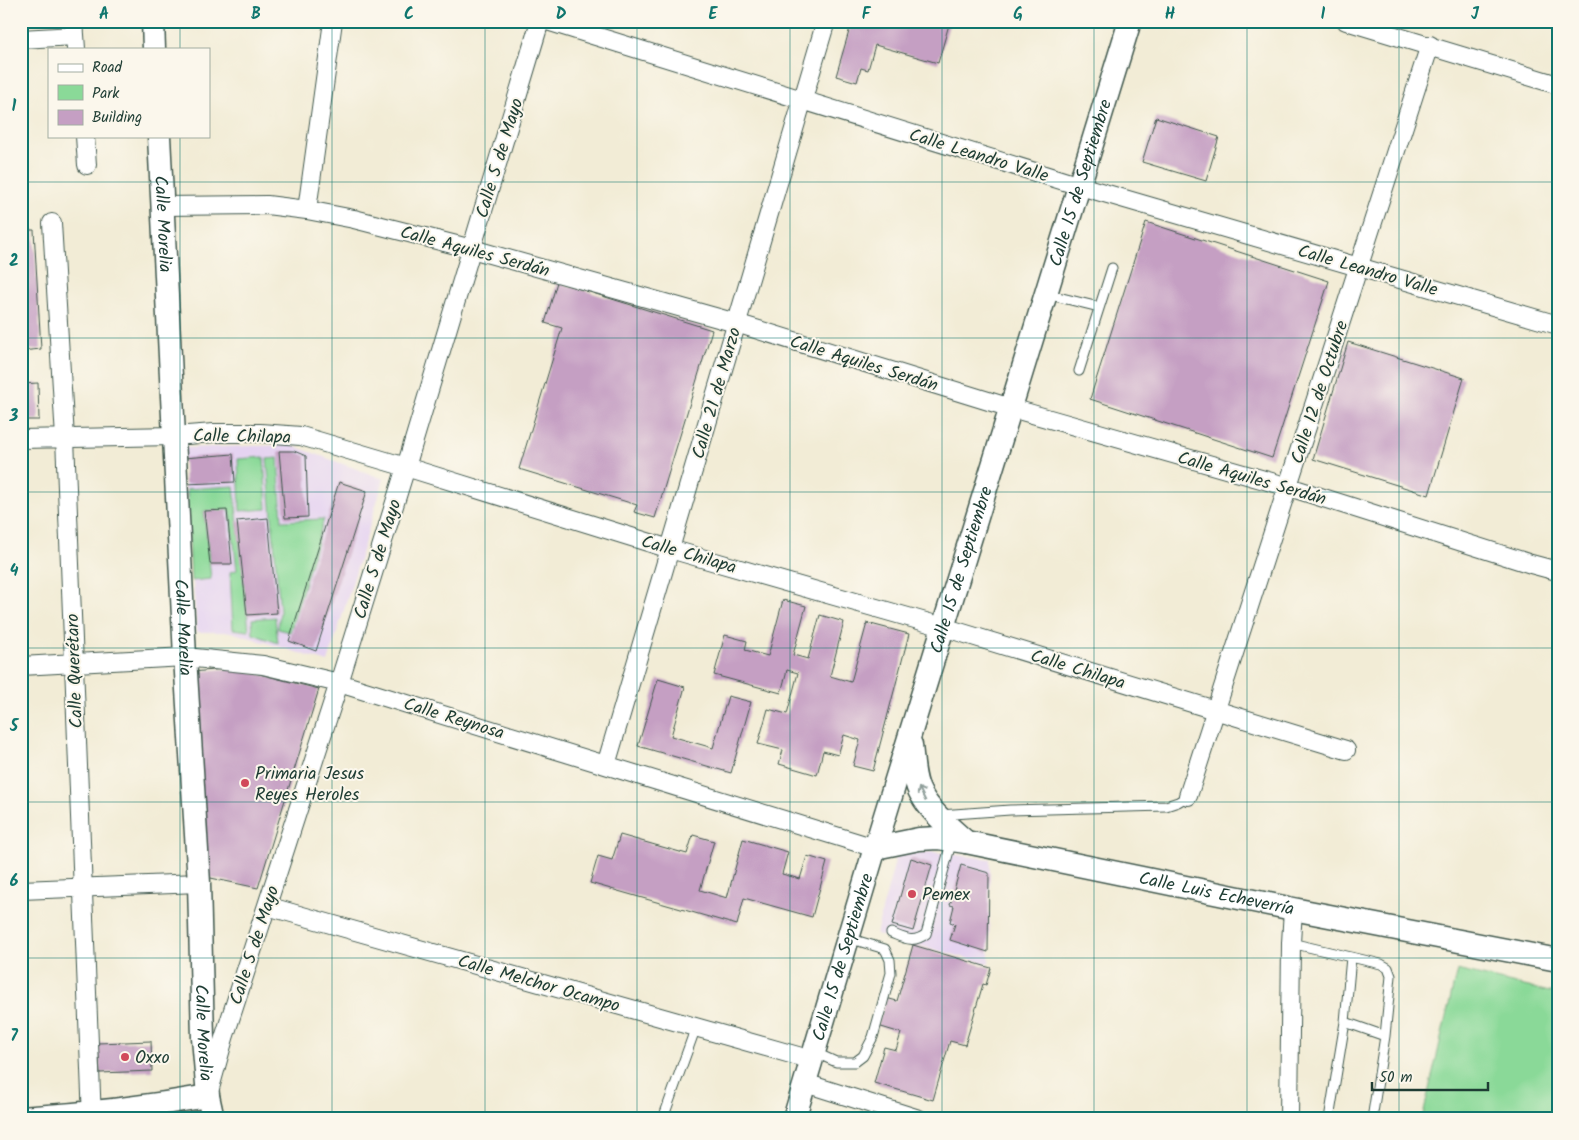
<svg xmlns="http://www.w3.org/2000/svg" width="1579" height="1140" font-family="Kalam,sans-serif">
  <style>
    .built { fill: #e5d3f1 }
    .green { fill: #8ad998; stroke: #548b66 }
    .building { fill: #c59fc3 }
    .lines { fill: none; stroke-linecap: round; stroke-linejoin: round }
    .service-casing { stroke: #3f574c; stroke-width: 11 }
    .minor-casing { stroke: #3f574c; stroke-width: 20 }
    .tertiary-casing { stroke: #3f574c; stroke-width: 25 }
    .service { stroke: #fff; stroke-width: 9 }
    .minor { stroke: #fff; stroke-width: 18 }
    .tertiary { stroke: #fff; stroke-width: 22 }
    .oneway { stroke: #8f9e9a }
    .grid { fill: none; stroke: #0f766e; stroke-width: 1; stroke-opacity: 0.55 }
    .poi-dot { fill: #d1495b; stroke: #fbf7ec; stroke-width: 2 }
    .labels { text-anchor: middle; stroke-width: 4; stroke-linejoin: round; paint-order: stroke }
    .street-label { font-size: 18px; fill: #1f3d34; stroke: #fbf7ec }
    .poi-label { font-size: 18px; fill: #1f3d34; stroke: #fbf7ec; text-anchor: start }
    .neatline { fill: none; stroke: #0f766e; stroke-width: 2 }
    .grid-label { font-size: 16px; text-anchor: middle; font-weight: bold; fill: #0f766e }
  </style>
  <rect width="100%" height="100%" fill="#fbf7ec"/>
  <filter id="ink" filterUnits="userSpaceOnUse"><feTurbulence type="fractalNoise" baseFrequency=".02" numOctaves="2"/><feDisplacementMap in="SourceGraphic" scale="10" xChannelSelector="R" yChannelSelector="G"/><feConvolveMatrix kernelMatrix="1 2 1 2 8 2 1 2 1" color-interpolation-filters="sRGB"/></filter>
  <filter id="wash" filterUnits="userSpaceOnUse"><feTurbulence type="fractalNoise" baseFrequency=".0096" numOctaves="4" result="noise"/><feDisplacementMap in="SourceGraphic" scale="20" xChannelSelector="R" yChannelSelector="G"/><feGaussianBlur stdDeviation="1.12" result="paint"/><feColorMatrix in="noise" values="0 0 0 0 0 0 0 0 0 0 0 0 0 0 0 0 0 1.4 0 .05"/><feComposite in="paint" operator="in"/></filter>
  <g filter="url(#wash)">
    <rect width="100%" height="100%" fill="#f2ecd6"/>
    <path class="built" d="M291 445 384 479 328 662 231 632H197L185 484 183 448Z
      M933 852 990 859 989 964 876 934 897 853Z"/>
    <path class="green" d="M264 457 267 509 240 511 238 459Z
      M278 458 282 521 324 519 290 632 278 629 280 611 267 459Z
      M234 486 249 631 233 629 230 572 237 570 230 510 204 511 211 579 191 581 187 489Z
      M275 617 278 643 253 634 252 619Z
      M1457 970 1558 994V1119H1422Z"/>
    <g id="blocks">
      <path class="building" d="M852 21H950L938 63 875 45 868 70 861 68 857 82 836 76Z
        M1156 117 1219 137 1206 181 1142 162Z
        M28 220 30 230H34L41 349 21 351V222Z
        M1146 222 1329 281 1272 458 1090 399Z
        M557 282 712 330 655 518 634 512 637 505 519 469 562 328 545 323Z
        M1348 342 1464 378 1429 495 1313 459Z
        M38 383 39 420H21V384Z
        M279 451H294L306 456 308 517 285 518Z
        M233 454 235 482 185 484 184 458Z
        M339 482 367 491 316 651 289 641Z
        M227 510 232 564H210L204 511Z
        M268 518 277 613 247 615 237 521Z
        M783 600 806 606 793 655 808 659 820 615 844 622 830 676 851 682 867 623 909 634 873 771 853 766 860 740 844 735 838 755 823 751 817 775 779 764 783 750 758 744 768 709 787 714 798 673 787 670 781 693 714 675 725 635 747 641 745 650 768 656Z
        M235 668 319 689 258 888 206 877 192 672Z
        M658 679 685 687 671 736 713 748 728 696 751 702 731 773 638 746Z
        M620 835 687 854 693 835 714 841 700 890 727 898 743 839 788 852 782 874 800 879 807 856 827 862 812 917 744 898 737 925 590 883 598 856 612 860Z
        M911 858 932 865 913 931 892 925Z
        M961 865 989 873 988 952 950 940 955 924 950 922 954 906 950 905Z
        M913 945 991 968 986 985 983 984 965 1045 950 1041 933 1100 874 1083 884 1047 896 1050 901 1033 878 1026 886 998 897 1001Z
        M151 1041 152 1071 100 1073 98 1043Z"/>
    </g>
  </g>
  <g filter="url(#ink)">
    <use href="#blocks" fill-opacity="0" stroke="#3f574c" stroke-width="1"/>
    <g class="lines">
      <defs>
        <path id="service" d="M1046 294 1099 307
          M1079 371 1112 268
          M940 815 1010 810 1166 806 1178 802 1188 796
          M891 933C904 938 913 944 926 934L952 840
          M1291 943 1381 964 1388 968 1391 976 1385 1036 1372 1119
          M1345 1022 1385 1036
          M814 1052 836 1062H855L863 1056 873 1037 891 973 890 960 885 949 848 938
          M665 1113 696 1027
          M1329 1119 1345 1022 1351 957"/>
        <path id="minor" d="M74 21 76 49
          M547 21 1080 186 1558 325
          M1346 21 1558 85
          M21 39 75 36
          M85 136 87 165
          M162 206 267 205 307 210 354 219 472 249 736 323 1011 408 1289 487 1531 564 1557 571 1558 567
          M307 210 333 21
          M52 223 65 438 92 1119
          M21 439 174 436 214 433H260L301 436 406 467 670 549 943 627 1346 750
          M21 666 185 657 263 665 339 683 875 848
          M606 765 826 21
          M1188 796 1430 45
          M21 890 199 883
          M267 906 812 1060
          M805 1083 919 1119
          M210 1088 224 1038 339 683 406 467 540 21
          M1289 1119 1291 943 1293 909"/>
        <g id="tertiary">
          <path d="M153 21 154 49"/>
          <path id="s1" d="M159 136 185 657 199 883 203 1038 208 1096 213 1119"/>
          <path d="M911 745C913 761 913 780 921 794 931 813 951 828 966 842"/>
          <path id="s2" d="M875 848 919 839 938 838 966 842 1293 909 1558 960"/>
          <path d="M21 1118C84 1114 146 1107 208 1096"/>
          <path id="s3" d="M794 1119 875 848 1130 21"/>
        </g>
      </defs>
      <use href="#service" class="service-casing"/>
      <use href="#minor" class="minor-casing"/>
      <use href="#tertiary" class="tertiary-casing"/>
      <use href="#service" class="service"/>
      <use href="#minor" class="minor"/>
      <use href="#tertiary" class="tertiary"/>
    </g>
    <defs><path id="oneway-shaft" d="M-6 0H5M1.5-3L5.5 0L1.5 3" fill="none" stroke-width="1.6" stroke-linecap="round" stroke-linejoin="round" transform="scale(1.25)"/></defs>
    <use class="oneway" href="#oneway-shaft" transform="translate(922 794) rotate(-116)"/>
  </g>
  <path class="grid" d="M180 21V49M332 21V1119M485 21V1119M637 21V1119M790 21V1119M942 21V1119M1094 21V1119M1247 21V1119M1399 21V1119M180 136V1119M21 182H1558M21 338H1558M21 492H1558M21 648H1558M21 802H1558M21 958H1558"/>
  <g class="poi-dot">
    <circle cx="245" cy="783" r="5"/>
    <circle cx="912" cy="894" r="5"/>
    <circle cx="125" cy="1057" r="5"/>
  </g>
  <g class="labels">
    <g class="street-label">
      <text transform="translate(979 155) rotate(17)" y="6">Calle Leandro Valle</text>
      <text transform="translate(499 158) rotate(-73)" y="6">Calle 5 de Mayo</text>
      <text dy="6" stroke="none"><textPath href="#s3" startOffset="979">Calle 15 de Septiembre</textPath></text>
      <text dy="6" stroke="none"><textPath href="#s1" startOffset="88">Calle Morelia</textPath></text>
      <text transform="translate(475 251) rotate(15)" y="6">Calle Aquiles Serdán</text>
      <text transform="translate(1368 270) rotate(16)" y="6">Calle Leandro Valle</text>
      <text transform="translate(864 363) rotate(17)" y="6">Calle Aquiles Serdán</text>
      <text transform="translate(1319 392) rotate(-72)" y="6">Calle 12 de Octubre</text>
      <text transform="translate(716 393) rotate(-74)" y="6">Calle 21 de Marzo</text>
      <text transform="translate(242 436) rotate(1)" y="6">Calle Chilapa</text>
      <text transform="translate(1252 478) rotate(16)" y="6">Calle Aquiles Serdán</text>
      <text transform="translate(689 554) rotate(16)" y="6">Calle Chilapa</text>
      <text transform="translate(377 559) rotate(-73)" y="6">Calle 5 de Mayo</text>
      <text dy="6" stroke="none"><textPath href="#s3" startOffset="574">Calle 15 de Septiembre</textPath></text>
      <text dy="6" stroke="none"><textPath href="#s1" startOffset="492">Calle Morelia</textPath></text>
      <text transform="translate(1078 669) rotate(17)" y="6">Calle Chilapa</text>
      <text transform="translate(74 671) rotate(-92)" y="6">Calle Querétaro</text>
      <text transform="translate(454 718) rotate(17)" y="6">Calle Reynosa</text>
      <text dy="6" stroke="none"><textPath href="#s2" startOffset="348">Calle Luis Echeverría</textPath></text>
      <text transform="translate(254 945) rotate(-72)" y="6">Calle 5 de Mayo</text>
      <text dy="6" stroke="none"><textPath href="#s3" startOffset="169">Calle 15 de Septiembre</textPath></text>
      <text transform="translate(539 983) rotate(16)" y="6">Calle Melchor Ocampo</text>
      <text dy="6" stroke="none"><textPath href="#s1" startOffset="898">Calle Morelia</textPath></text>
    </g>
    <g class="poi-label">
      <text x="255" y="779">Primaria Jesus<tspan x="255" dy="21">Reyes Heroles</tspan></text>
      <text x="922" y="900">Pemex</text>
      <text x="135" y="1063">Oxxo</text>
    </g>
  </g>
  <rect width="1579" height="1140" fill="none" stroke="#fbf7ec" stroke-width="55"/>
  <rect x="48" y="48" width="162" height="90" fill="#fbf7ec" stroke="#a3ada2"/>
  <rect x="58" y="64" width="25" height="8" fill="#ffffff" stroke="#a3ada2"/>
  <text x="92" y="72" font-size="15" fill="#1f3d34">Road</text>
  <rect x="58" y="85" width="25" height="15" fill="#8ad998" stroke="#a3ada2"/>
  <text x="92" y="98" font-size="15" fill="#1f3d34">Park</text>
  <rect x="58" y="110" width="25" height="15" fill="#c59fc3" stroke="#a3ada2"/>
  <text x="92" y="122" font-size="15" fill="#1f3d34">Building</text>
  <path d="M1372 1082v8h116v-8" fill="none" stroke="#1f3d34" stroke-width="2.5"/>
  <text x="1379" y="1082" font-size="15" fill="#1f3d34" stroke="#fbf7ec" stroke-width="4" paint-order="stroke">50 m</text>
  <rect x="28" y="28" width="1524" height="1084" class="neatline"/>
  <g class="grid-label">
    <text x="104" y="19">A</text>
    <text x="256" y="19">B</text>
    <text x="409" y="19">C</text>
    <text x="561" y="19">D</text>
    <text x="713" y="19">E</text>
    <text x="866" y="19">F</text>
    <text x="1018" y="19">G</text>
    <text x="1170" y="19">H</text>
    <text x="1323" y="19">I</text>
    <text x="1475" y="19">J</text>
    <text x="14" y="111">1</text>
    <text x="14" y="266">2</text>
    <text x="14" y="421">3</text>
    <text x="14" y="576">4</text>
    <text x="14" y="731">5</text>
    <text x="14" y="886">6</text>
    <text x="14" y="1041">7</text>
  </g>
</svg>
